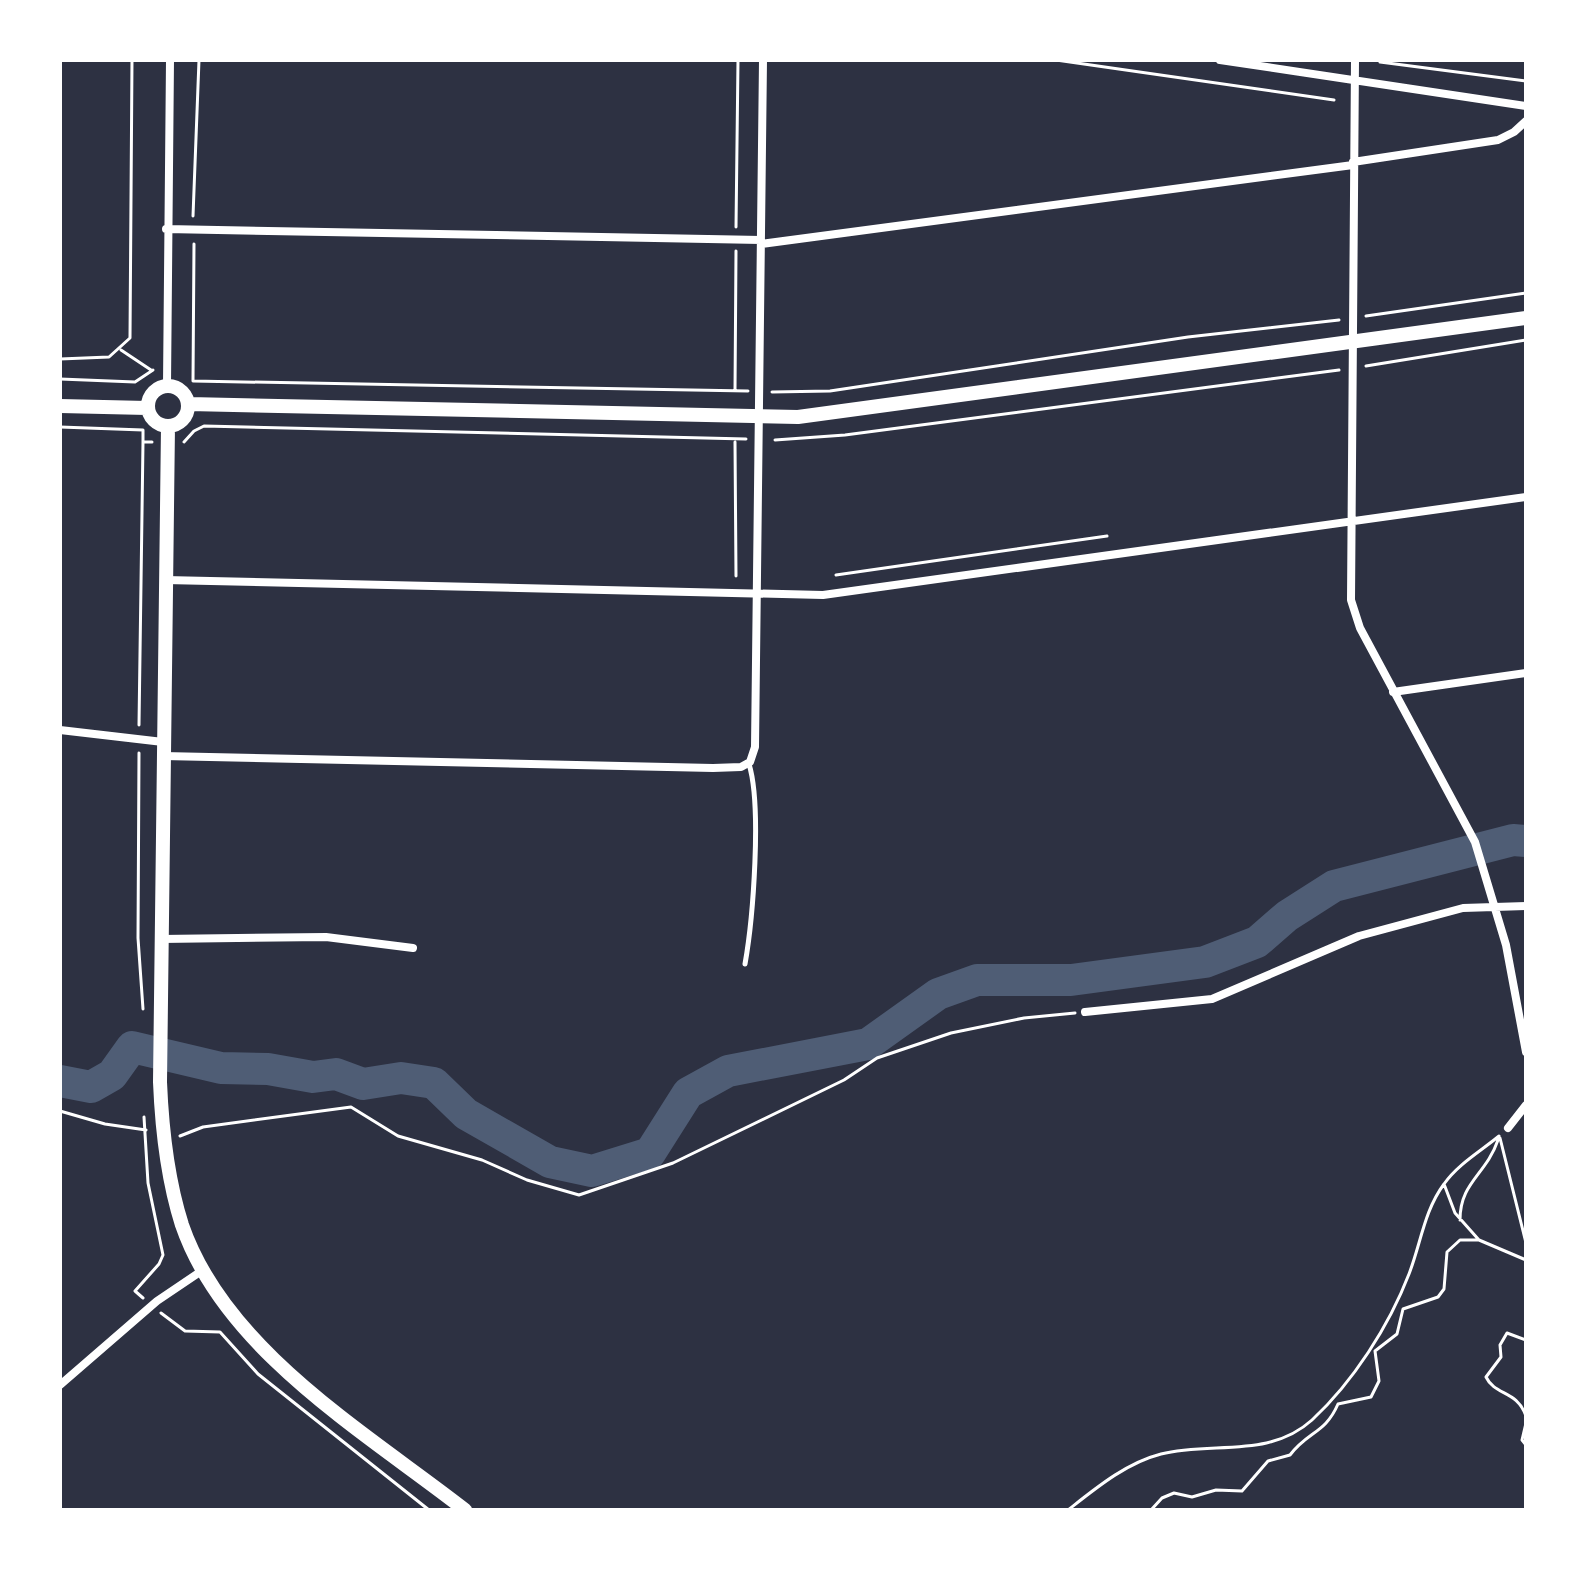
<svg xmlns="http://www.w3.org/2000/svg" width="1586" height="1570" font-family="'Asap Condensed',sans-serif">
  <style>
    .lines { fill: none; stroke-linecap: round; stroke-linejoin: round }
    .river { stroke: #4f5d75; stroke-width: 32 }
    .path { stroke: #fff; stroke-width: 3 }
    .service { stroke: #fff; stroke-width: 5 }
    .minor { stroke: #fff; stroke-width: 8 }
    .tertiary { stroke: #fff; stroke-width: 14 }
  </style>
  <rect width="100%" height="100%" fill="#2d3142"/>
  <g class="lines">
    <path class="river" d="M60 1081 91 1087 112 1075 132 1047 221 1068 268 1069 313 1077 336 1074 363 1084 401 1078 434 1083 466 1114 550 1162 592 1171 650 1153 688 1093 728 1071 868 1044 938 994 977 980H1071L1205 962 1257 942 1287 916 1334 886 1513 840 1526 841"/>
    <path class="path" d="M1056 60 1334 100
      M1380 62 1526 81
      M193 216 199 60
      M736 227 738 60
      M194 244 193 381 748 391
      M1366 316 1526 293
      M121 350 151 370
      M60 359 109 357 130 338 132 60
      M1366 366 1526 340
      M60 379 135 382 153 370
      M735 391 736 251
      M772 392 830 391 1188 337 1339 320
      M60 427 143 430V442H152
      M775 440 845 435 1339 370
      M184 442 194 431 204 426 746 439
      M735 442 736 576
      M836 575 1107 536
      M139 725 143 442
      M139 753 138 938 143 1009
      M60 1111 105 1124 146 1130
      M180 1136 203 1127 351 1107 398 1136 482 1160 527 1180 579 1195 673 1163 844 1080 877 1058 951 1033 1024 1018 1075 1013
      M1500 1138 1526 1243
      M1444 1184 1455 1213 1479 1240
      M1460 1220C1460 1182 1486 1175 1498 1140
      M143 1298 135 1291 159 1264 163 1255 148 1183 144 1117
      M161 1313 185 1331 220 1332 258 1374 429 1510
      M1526 1340 1507 1333 1500 1345 1501 1357 1486 1377C1495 1396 1517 1390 1526 1416
      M1526 1423 1522 1440 1526 1445
      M1068 1510C1096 1488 1126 1463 1161 1454 1212 1441 1269 1459 1312 1420 1353 1382 1389 1326 1409 1274 1421 1243 1424 1211 1444 1184 1458 1164 1481 1151 1499 1136
      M1151 1510 1162 1498 1174 1493 1192 1497 1216 1490 1242 1491 1268 1461 1290 1455C1308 1431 1325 1434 1338 1404L1371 1397 1379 1381 1375 1351 1397 1334 1403 1309 1438 1297 1444 1289 1447 1252 1460 1240H1479L1526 1260"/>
    <path class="service" d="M745 964C753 919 762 806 749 764"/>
    <path class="minor" d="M1220 60 1526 106
      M1355 60 1351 600 1360 628 1475 842 1506 945 1526 1052
      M1353 162 1498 140 1514 132 1526 121
      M166 229 761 240
      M761 244 1353 165
      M167 385 170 60
      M165 580 823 595 1526 497
      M1393 692 1526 673
      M60 730 163 742
      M163 756 713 768 741 767 750 762 755 747 763 60
      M161 939 326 937 413 948
      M1085 1012 1212 999 1359 936 1463 908 1526 906
      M1508 1128 1526 1105
      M60 1385 157 1301 203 1270"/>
    <path class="tertiary" d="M148 406a20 20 0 1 1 40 0a20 20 0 1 1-40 0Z
      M189 404 798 417 1526 318
      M60 406 147 408
      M168 426 160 1082C162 1131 167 1178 182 1225 225 1350 365 1432 465 1510"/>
  </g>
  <rect width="1586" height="1570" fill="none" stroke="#ffffff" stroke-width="124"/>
</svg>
